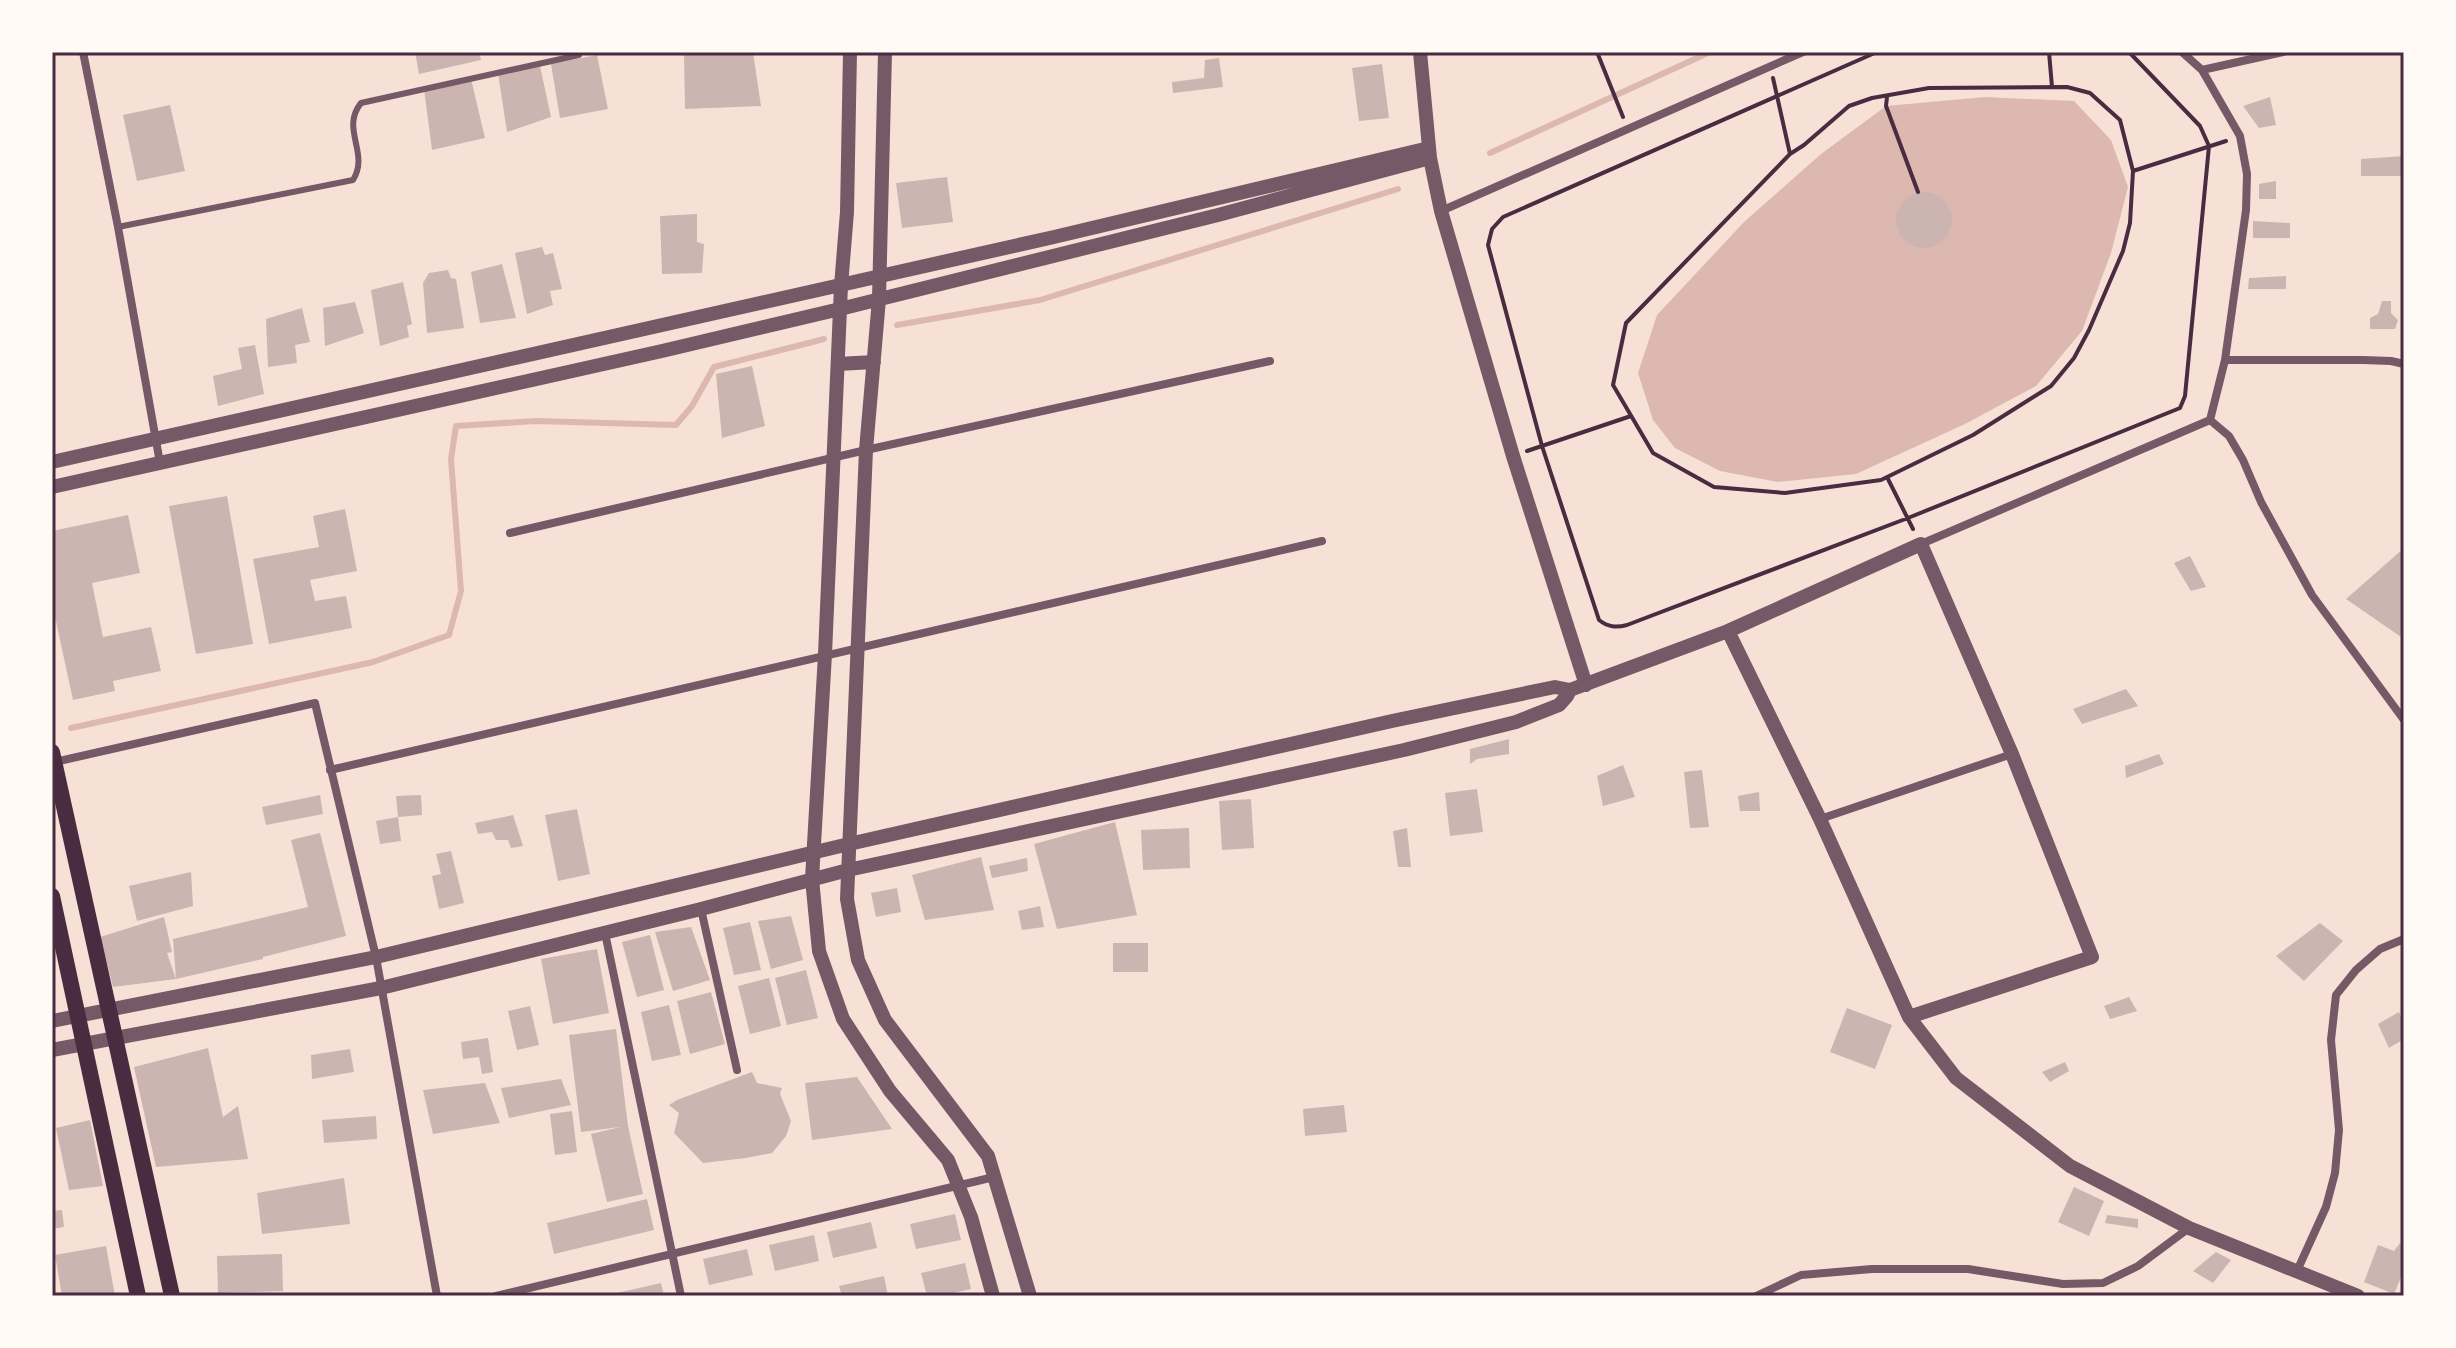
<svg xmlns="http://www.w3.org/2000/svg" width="2456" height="1348" font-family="'Sofia Sans Condensed',sans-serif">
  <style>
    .water { fill: #dcb8b0 }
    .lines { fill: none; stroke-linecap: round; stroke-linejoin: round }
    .stream { stroke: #dcb8b0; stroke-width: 6 }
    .building { fill: #ccb4b1 }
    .path { stroke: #4a2c40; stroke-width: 4 }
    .service { stroke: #755966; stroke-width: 6 }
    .minor { stroke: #755966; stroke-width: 8 }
    .tertiary { stroke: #755966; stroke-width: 14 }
    .secondary { stroke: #4a2c40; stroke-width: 16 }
    .neatline { fill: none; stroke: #4a2c40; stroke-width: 3 }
  </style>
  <rect width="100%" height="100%" fill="#f7e1d7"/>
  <path class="water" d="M1985 97 2074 101 2111 140 2128 187 2111 253 2082 331 2036 386 1965 424 1856 474 1778 482 1720 471 1675 448 1653 420 1638 373 1657 315 1744 222 1821 154 1886 106Z"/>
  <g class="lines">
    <path class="stream" d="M1490 153 1710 52
      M897 325 1040 300 1398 189
      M71 728 373 662 449 635 461 591 451 459 456 426 536 421 676 425 692 406 714 367 824 339"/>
  </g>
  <path class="building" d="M415 52H479L481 60 419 74Z
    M684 52H753L761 106 685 109Z
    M597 55 608 109 560 118 551 64Z
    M1219 58 1223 87 1173 93 1172 82 1204 78 1205 60Z
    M1382 64 1389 118 1359 121 1352 68Z
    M540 66 551 117 507 132 498 73Z
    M471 79 485 138 432 150 424 89Z
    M2270 97 2276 125 2259 128 2243 106Z
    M170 105 185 171 137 181 123 115Z
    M2404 156V176H2361V159Z
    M947 177 953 222 902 228 896 183Z
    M2276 181V199H2259V184Z
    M1896 220a28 28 0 1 1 56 0a28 28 0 1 1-56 0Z
    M697 214V242L704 244 702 273 662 274 660 216Z
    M2253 221 2290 223V238H2253Z
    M542 247 545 255 553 253 562 289 550 291 553 305 527 314 515 253Z
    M502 264 516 318 480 323 471 272Z
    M448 270 451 278 456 279 464 328 427 333 423 283 429 273Z
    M2286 276V289H2248L2249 278Z
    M403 282 412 324 407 326 409 337 380 346 371 290Z
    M2382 301H2391V313L2398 320 2395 329H2370V318L2378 314Z
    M355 302 364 333 325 346 323 308Z
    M302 308 310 342 295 345 297 363 268 367 266 319Z
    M255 345 264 394 218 406 213 376 242 369 238 348Z
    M752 366 765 426 722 438 716 374Z
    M227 496 253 644 196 654 169 506Z
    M345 509 357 571 310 580 315 601 346 596 352 628 269 644 253 559 319 547 313 516Z
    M128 515 140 573 92 583 103 637 151 627 161 671 113 681 115 691 73 700 52 603V531Z
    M2404 548V639L2346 599Z
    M2190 556 2206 587 2191 591 2174 563Z
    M2126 689 2138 706 2082 724 2073 709Z
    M1509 739V754L1477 759 1470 764V749Z
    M2159 754 2164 764 2126 778 2125 766Z
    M1623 765 1635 797 1603 806 1597 776Z
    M1702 770 1709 827 1690 828 1684 772Z
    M1477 789 1483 832 1450 836 1445 793Z
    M1759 792 1760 811H1740L1738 796Z
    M320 795 323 814 266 825 262 807Z
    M421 795 422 815 398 817 396 796Z
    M1251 799 1254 848 1222 850 1219 801Z
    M577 809 590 874 558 881 545 815Z
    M513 815 523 846 511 848 508 840H496L492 832 478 834 475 823Z
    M398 817 401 841 380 844 376 821Z
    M1115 822 1137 915 1057 929 1034 844Z
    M1189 828 1190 868 1143 870 1141 830Z
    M1407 828 1411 867H1398L1393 831Z
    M320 833 346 936 263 957V959L176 979 173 939 308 907 291 840Z
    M451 851 464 903 439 909 432 876 441 874 436 854Z
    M981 857 994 910 925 920 912 875Z
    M1027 858 1028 871 992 878 989 866Z
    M191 872 193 906 137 921 129 886Z
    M897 888 901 912 876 917 871 893Z
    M1040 906 1044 927 1022 930 1018 911Z
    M791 916 803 960 771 969 758 921Z
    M164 917 172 952 167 953 176 979 113 987 100 937Z
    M750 922 761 970 734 975 723 928Z
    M2320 923 2343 941 2304 981 2276 956Z
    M691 927 710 980 673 991 655 932Z
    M650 935 664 990 637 997 622 942Z
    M1113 943H1148V972H1113Z
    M597 949 609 1013 553 1024 541 959Z
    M806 970 818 1018 787 1025 775 978Z
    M769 978 781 1026 750 1034 738 986Z
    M711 992 725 1044 690 1054 677 1001Z
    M2129 997 2137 1011 2110 1019 2104 1006Z
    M669 1005 681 1055 652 1061 641 1012Z
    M530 1006 539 1045 517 1050 508 1011Z
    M1847 1008 1892 1025 1875 1069 1830 1052Z
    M2399 1012 2404 1023V1039L2389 1048 2378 1024Z
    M616 1029 628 1126 643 1194 607 1202 591 1134 620 1127 581 1132 569 1035Z
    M488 1038 493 1072 482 1074 479 1057 463 1059 461 1042Z
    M208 1048 223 1117 238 1106 248 1159 156 1167 134 1067Z
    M350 1049 354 1072 312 1079 311 1055Z
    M2065 1062 2069 1071 2050 1082 2042 1072Z
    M752 1072 757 1083 782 1088 780 1094 791 1121 786 1136 772 1153 746 1158 703 1163 674 1133 679 1113 669 1105 677 1100Z
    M857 1077 892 1129 812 1140 805 1083Z
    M561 1079 571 1105 509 1118 501 1088Z
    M485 1083 500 1123 433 1134 423 1090Z
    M1344 1105 1347 1132 1305 1136 1303 1109Z
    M572 1111 577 1152 555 1155 550 1114Z
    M376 1116 377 1139 324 1143 322 1120Z
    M90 1120 103 1186 69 1190 56 1128Z
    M344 1178 350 1224 262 1234 257 1193Z
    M2074 1187 2104 1201 2089 1236 2058 1222Z
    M647 1199 654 1230 554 1254 547 1223Z
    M62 1210 64 1227 52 1229V1211Z
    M955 1214 961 1240 916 1249 910 1224Z
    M2107 1215 2138 1219V1228L2105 1223Z
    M871 1222 877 1248 833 1258 827 1232Z
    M814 1235 819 1261 775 1271 769 1245Z
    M2400 1243 2404 1245V1270L2394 1294 2364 1282 2378 1245 2394 1251Z
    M106 1246 115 1296H62L55 1255Z
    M747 1249 753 1275 709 1285 703 1259Z
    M2216 1252 2231 1260 2213 1283 2193 1271Z
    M282 1254 283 1291 218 1293 217 1256Z
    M965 1263 971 1289 940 1296H927L921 1273Z
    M884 1276 888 1296H842L839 1286Z
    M661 1283 664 1296H618L617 1293Z"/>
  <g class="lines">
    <path class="path" d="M1597 52 1623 117
      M1877 52 1503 217 1492 229 1488 245 1542 446 1599 620C1608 627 1616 628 1627 625L1908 518 2180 408 2185 396 2209 146 2200 126 2129 52
      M2049 52 2052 87
      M1773 78 1790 154
      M2067 87 2090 93 2120 120 2133 171 2130 223 2123 251 2089 330 2074 358 2051 386 1973 435 1881 480 1785 493 1714 487 1653 453 1613 385 1626 323 1790 154 1804 145 1849 106 1872 98 1929 88Z
      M1887 97 1886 106 1918 192
      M2133 171 2226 141
      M1527 451 1631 416
      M1887 477 1913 529"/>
    <path class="service" d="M118 227 353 180C370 153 340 129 361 103L579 55"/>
    <path class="minor" d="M83 52 118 227 160 463
      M2182 52 2202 70 2240 136 2247 174 2246 210 2225 360 2210 420
      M2202 70 2283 52
      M1441 211 1803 52
      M2225 360H2363L2391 361 2404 364
      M2210 420 2229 436 2243 460 2261 502 2312 595 2404 720
      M510 533 866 450 1270 361
      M1921 544 2210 420
      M55 762 315 703 376 957 437 1296
      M330 770 1322 541
      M1820 819 2012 754
      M701 909 737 1070
      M605 933 681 1296
      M2297 1271 2326 1207 2335 1173 2339 1130 2331 1040 2336 995 2356 970 2380 949 2404 939
      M496 1296 994 1177
      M1756 1296 1801 1275 1872 1269H1968L2063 1284 2103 1283 2138 1266 2189 1228"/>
    <path class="tertiary" d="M850 52 847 212 841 286 825 654 812 879 819 951 843 1019 890 1091 948 1160 971 1217 993 1296
      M885 52 879 299 866 450 847 899 858 960 885 1020 988 1156 1030 1296
      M1420 52 1430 158 1441 211 1513 456 1586 685
      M838 364 874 362
      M52 462 1054 237 1429 148
      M52 487 662 351 840 309 1218 215 1430 158
      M1728 631 1820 819 1909 1017 1956 1078 2070 1166 2189 1228 2358 1296
      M52 1021 376 957 849 844 1392 721 1555 687 1570 690 1728 631 1921 544 2012 754 2092 957 1909 1017
      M52 1050 381 988 701 909 848 870 1404 750 1516 722 1559 705 1567 696 1570 690"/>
    <path class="secondary" d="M52 752 172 1296
      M52 896 138 1296"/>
  </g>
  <rect width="2456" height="1348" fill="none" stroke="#fffaf5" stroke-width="108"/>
  <rect x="54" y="54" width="2348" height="1240" class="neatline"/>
</svg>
